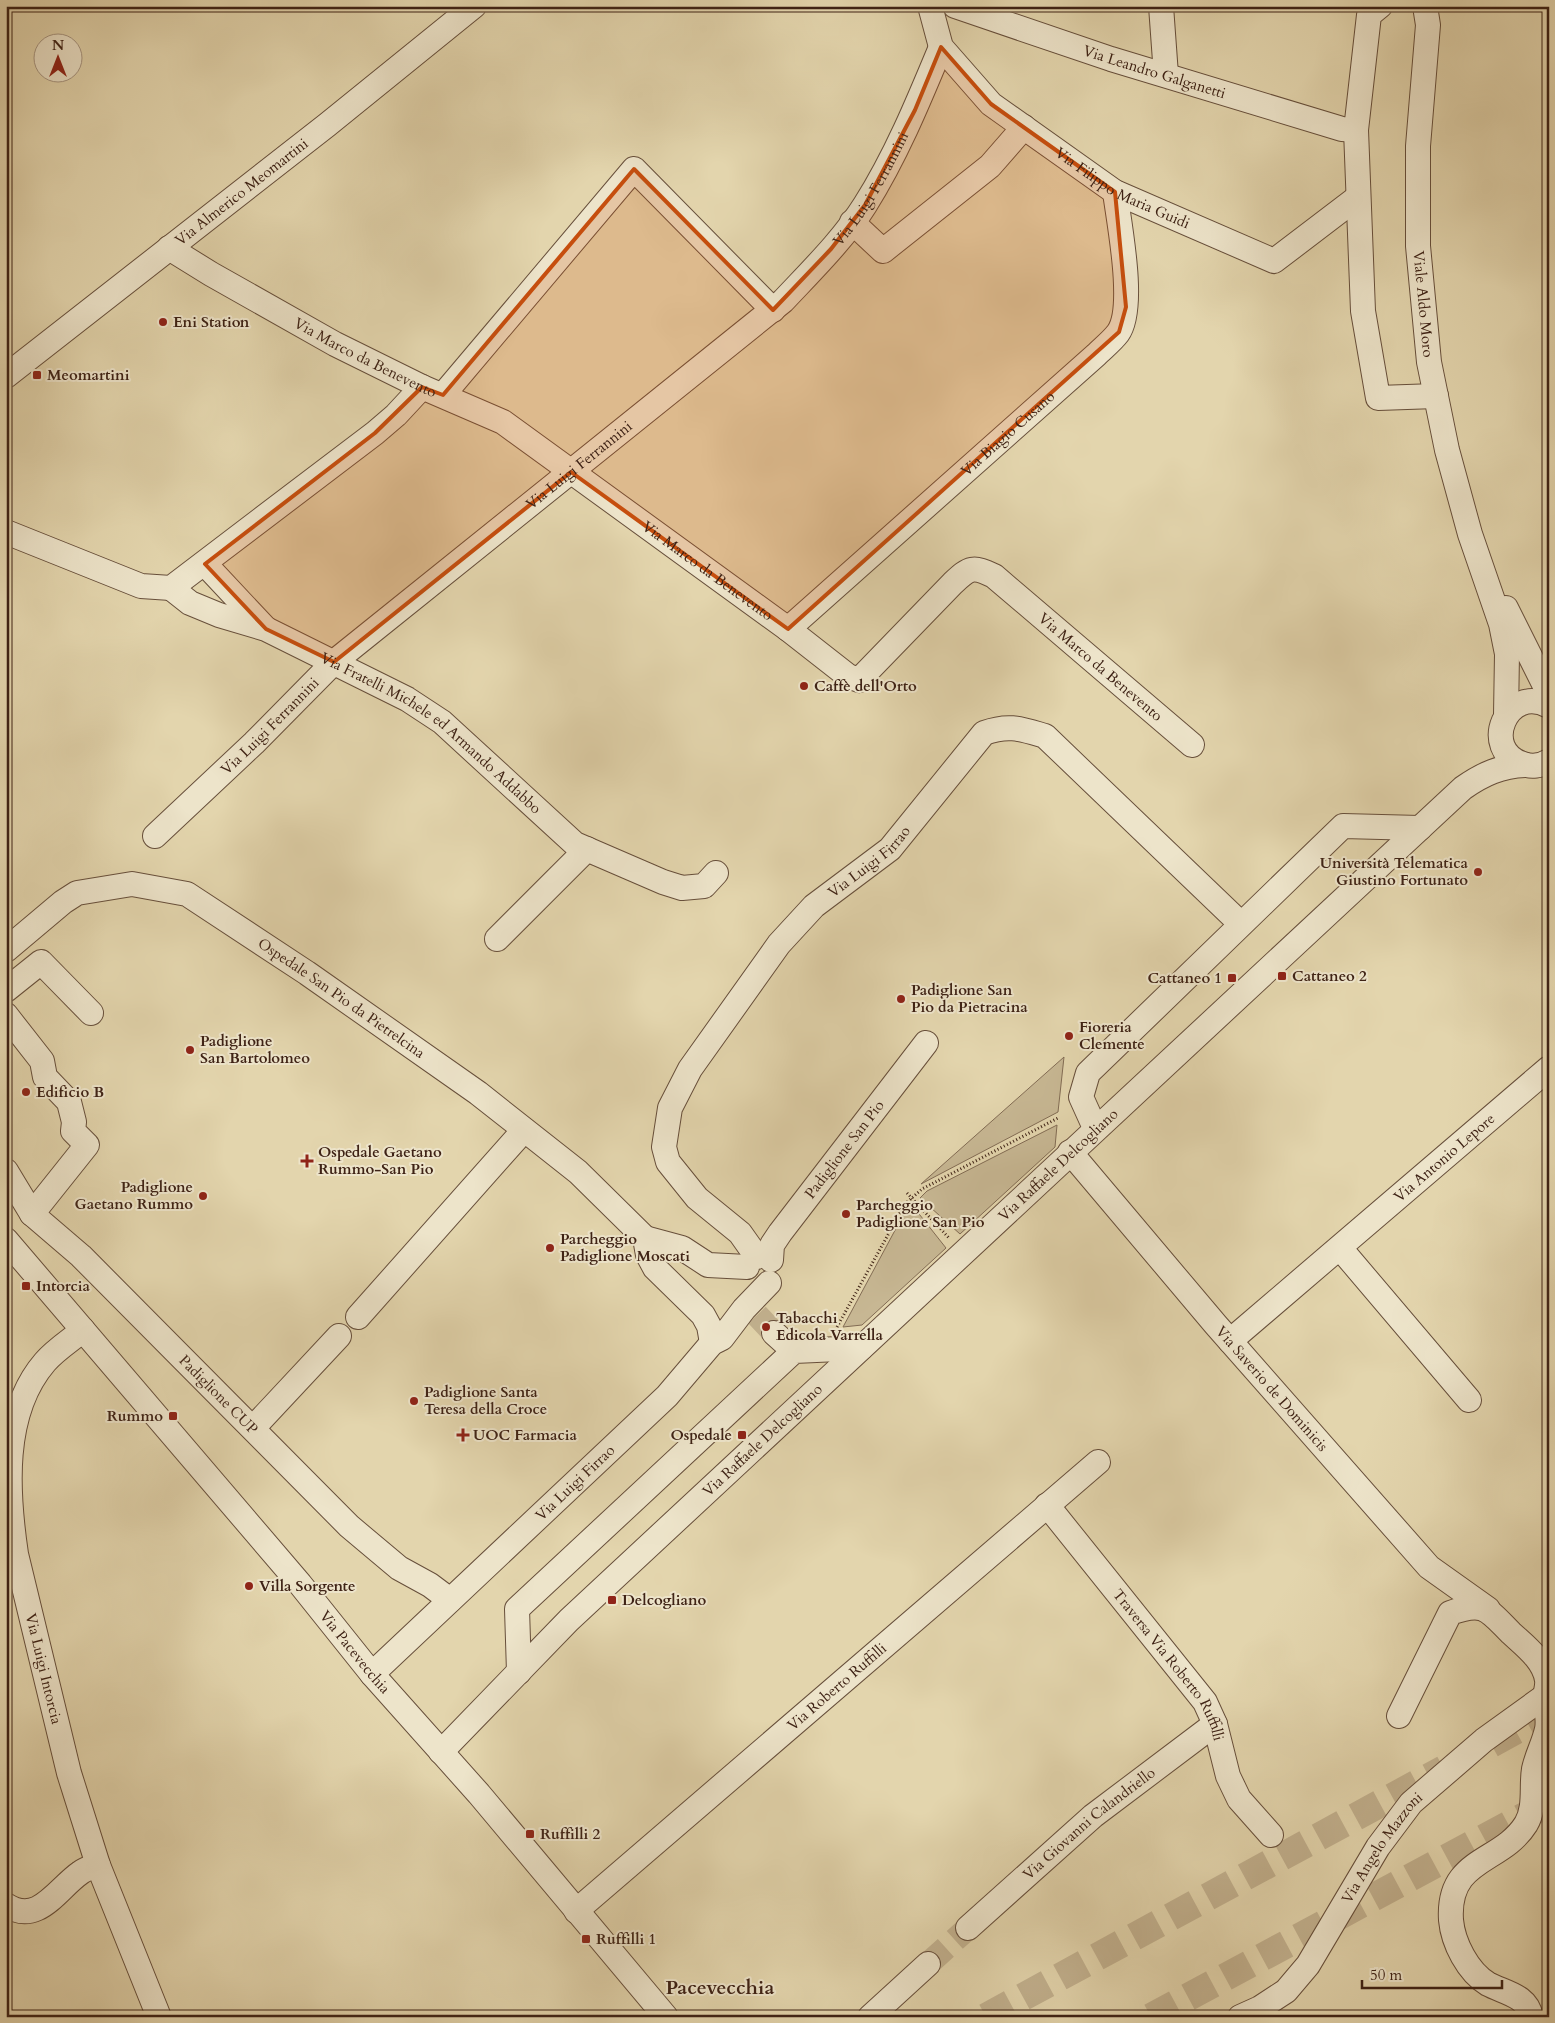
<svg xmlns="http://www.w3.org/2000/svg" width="1555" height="2023" font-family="Cardo,serif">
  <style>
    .green { fill: #c7b793; stroke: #826c54 }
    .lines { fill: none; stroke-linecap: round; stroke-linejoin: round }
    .minor-tunnel { stroke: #c2b18f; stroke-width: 24; stroke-dasharray: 24 12; stroke-linecap: butt }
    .highway-tunnel { stroke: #c2b18f; stroke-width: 28; stroke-dasharray: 28 14; stroke-linecap: butt }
    .minor-casing { stroke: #674f3b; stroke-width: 26 }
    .path { stroke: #3e2215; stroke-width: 3; stroke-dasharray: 1 2.5; stroke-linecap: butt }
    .minor { stroke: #ede4ca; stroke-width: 24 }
    .marked { fill: #c64e0e; fill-opacity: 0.2; stroke: #c64e0e; stroke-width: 4; stroke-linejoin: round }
    .poi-dot { fill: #8f2418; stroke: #ede4ca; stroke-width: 2 }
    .labels { text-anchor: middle; stroke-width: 4; stroke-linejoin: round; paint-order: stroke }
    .street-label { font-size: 15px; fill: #3e2215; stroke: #ede4ca }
    .poi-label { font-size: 15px; font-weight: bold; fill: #3e2215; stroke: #ede4ca; text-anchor: start }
    .district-label { font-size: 20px; font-weight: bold; fill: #3e2215; stroke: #ede4ca }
  </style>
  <rect width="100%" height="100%" fill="#e3d5ad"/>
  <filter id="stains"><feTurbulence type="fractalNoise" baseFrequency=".004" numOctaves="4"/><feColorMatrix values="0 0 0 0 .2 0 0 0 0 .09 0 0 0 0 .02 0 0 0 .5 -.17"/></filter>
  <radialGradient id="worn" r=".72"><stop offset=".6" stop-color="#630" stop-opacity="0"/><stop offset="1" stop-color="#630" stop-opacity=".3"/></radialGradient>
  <path class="green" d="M1064 1057 1058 1112 921 1184Z
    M1057 1125 1055 1147 960 1234 920 1198 927 1191Z
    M912 1205 946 1248 862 1325 843 1327 907 1208Z"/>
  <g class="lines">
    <path class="minor-tunnel" d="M757 1315 774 1333
      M928 1964 968 1928"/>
    <path class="highway-tunnel" d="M1491 1744 1549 1712
      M986 2017 1444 1769
      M1151 2017 1549 1803"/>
    <defs>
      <g id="minor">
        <path id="s1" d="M930 6 941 47 991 104 1115 192 1274 261 1358 197"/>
        <path id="s2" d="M955 6 1111 59 1342 129 1356 130"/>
        <path d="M1161 6 1166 75"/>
        <path d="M1380 6 1369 15 1356 130 1363 311 1378 398 1436 396"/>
        <path id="s3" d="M1425 6 1428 25 1418 146V246L1429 362 1447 450 1470 534 1501 624 1507 654 1506 715"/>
        <path d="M852 222 883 251 990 166 1024 127"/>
        <path id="s4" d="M169 248 211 274 335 344 422 387 503 422 788 629 848 676 859 680 953 583C970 567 973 566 994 576L1192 745"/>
        <path id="s5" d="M6 376 327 125 474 6"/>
        <path d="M443 395 634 169 773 310"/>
        <path d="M6 532 141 586 171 588 375 433 396 415 422 387"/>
        <path d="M205 564 265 628"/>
        <path id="s6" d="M171 588 190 603 219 615 266 629 407 699 442 722 575 844 663 882 682 888 704 886 716 873"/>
        <path d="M1506 608 1549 694"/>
        <path id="s7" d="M788 629 1096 355C1103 348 1112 341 1118 333 1136 308 1119 223 1115 192"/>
        <path d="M1549 706C1507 683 1479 750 1523 764 1531 767 1541 766 1549 761"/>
        <path id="s8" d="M155 836 254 743 334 662 783 301C811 271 843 240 865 205 896 156 919 100 941 47"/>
        <path d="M497 939 587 849"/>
        <path id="s9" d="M6 950 63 902 77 893 132 884 187 894 307 973 478 1093 578 1172 645 1238"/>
        <path d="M6 990 41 962 91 1013"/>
        <path d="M6 1015 42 1061 45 1077 69 1102 74 1122 73 1131 87 1145 32 1214"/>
        <path d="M1095 1128 1081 1097 1088 1073 1343 826 1420 828"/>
        <path id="s10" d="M1070 1152 1216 1325 1429 1567 1488 1609"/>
        <path id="s11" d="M6 1171 32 1214 81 1256 349 1526 399 1568 430 1585 450 1600"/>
        <path id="s12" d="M6 1240 300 1584 372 1674 479 1794 666 2017"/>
        <path d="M1340 1248 1469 1400"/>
        <path id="s13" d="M757 1257 740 1233 697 1198 668 1162 664 1147 670 1108 690 1069 779 944 814 906 890 849 984 733C1009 724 1021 729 1045 736L1241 924"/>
        <path id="s14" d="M771 1260 772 1245 780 1233 926 1043"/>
        <path d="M358 1317 524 1130"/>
        <path id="s15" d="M83 1330C71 1340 55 1350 45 1362 1 1413 7 1493 16 1554L69 1773 98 1865 159 2017"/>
        <path d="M774 1333 794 1351"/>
        <path id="s16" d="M1230 1341 1549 1068"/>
        <path d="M712 1343 709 1326 703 1315 655 1268 648 1255 645 1238 682 1248 708 1265 747 1267"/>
        <path d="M253 1428 339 1336"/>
        <path id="s17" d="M1047 1505 1205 1702 1215 1724 1228 1776 1239 1799 1271 1835"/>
        <path d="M519 1672 517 1609 794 1351 861 1348"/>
        <path id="s18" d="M372 1674 667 1396 712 1343 722 1338 744 1309 769 1283"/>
        <path d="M1399 1716 1450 1613C1485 1601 1487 1609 1511 1633 1525 1646 1544 1660 1547 1680 1548 1686 1545 1693 1545 1699 1546 1708 1549 1720 1547 1729 1544 1743 1537 1755 1534 1769 1531 1787 1536 1807 1526 1824 1501 1864 1447 1857 1451 1920 1453 1943 1468 1972 1488 1984 1505 1993 1527 1995 1531 2017"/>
        <path id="s19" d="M441 1752 569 1620 1463 788C1483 774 1501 766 1525 765"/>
        <path d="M6 1905C38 1926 57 1889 80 1873 85 1869 92 1867 98 1865"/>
        <path id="s20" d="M576 1911 1098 1462"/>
        <path id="s21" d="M968 1928 1093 1816 1215 1724"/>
        <path d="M870 2017 928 1964"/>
        <path id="s22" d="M1240 2017 1260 2008 1286 1991 1308 1965 1378 1847 1411 1803 1484 1740 1545 1696"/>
      </g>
    </defs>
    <use href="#minor" class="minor-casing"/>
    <path class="path" d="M907 1193 950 1239
      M837 1327 905 1204 922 1189 1058 1118"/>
    <use href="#minor" class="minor"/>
  </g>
  <path class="marked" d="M941 47 991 104 1115 192 1126 307 1119 332 788 629 571 472 334 662 266 629 205 564 375 433 422 387 443 395 634 169 773 310 831 249 865 205 915 110Z"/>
  <g class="poi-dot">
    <circle cx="163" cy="322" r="5"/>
    <rect x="32" y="370" width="10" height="10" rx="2.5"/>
    <circle cx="804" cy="686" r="5"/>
    <circle cx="1478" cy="872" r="5"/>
    <rect x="1277" y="971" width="10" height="10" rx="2.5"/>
    <rect x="1227" y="973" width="10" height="10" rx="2.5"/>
    <circle cx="901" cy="999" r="5"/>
    <circle cx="1069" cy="1036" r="5"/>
    <circle cx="190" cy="1050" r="5"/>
    <circle cx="26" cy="1092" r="5"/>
    <path d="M304.5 1153.5h5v5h5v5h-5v5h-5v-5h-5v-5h5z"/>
    <circle cx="203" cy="1196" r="5"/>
    <circle cx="846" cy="1214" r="5"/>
    <circle cx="550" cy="1248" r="5"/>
    <rect x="21" y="1281" width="10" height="10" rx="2.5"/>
    <circle cx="766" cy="1327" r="5"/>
    <circle cx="414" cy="1401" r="5"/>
    <rect x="168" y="1411" width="10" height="10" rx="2.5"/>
    <path d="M460.5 1427.5h5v5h5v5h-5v5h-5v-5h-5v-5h5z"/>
    <rect x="737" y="1430" width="10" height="10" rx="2.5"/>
    <circle cx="249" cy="1586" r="5"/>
    <rect x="607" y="1595" width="10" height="10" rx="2.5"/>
    <rect x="525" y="1829" width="10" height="10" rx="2.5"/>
    <rect x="581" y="1934" width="10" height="10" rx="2.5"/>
  </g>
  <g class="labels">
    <g class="street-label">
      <text dy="5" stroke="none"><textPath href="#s2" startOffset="210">Via Leandro Galganetti</textPath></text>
      <text dy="5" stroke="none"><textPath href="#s1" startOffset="275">Via Filippo Maria Guidi</textPath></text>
      <text dy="5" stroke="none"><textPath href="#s8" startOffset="969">Via Luigi Ferrannini</textPath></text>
      <text dy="5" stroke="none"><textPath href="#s5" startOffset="299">Via Almerico Meomartini</textPath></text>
      <text dy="5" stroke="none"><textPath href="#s3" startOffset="299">Viale Aldo Moro</textPath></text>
      <text dy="5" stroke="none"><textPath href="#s4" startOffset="225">Via Marco da Benevento</textPath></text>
      <text dy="5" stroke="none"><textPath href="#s7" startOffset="294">Via Biagio Cusano</textPath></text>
      <text dy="5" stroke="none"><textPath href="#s8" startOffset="564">Via Luigi Ferrannini</textPath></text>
      <text dy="5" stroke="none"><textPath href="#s4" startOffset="630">Via Marco da Benevento</textPath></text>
      <text dy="5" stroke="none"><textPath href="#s4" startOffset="1139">Via Marco da Benevento</textPath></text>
      <text dy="5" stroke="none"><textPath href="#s8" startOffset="159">Via Luigi Ferrannini</textPath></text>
      <text dy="5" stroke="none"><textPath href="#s6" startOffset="301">Via Fratelli Michele ed Armando Addabbo</textPath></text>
      <text dy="5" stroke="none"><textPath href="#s13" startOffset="506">Via Luigi Firrao</textPath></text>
      <text dy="5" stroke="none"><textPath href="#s9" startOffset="389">Ospedale San Pio da Pietrelcina</textPath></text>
      <text dy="5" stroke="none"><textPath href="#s14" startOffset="135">Padiglione San Pio</textPath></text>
      <text dy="5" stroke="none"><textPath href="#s16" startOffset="282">Via Antonio Lepore</textPath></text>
      <text dy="5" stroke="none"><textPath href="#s19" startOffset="852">Via Raffaele Delcogliano</textPath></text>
      <text dy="5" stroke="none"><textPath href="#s10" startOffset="311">Via Saverio de Dominicis</textPath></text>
      <text dy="5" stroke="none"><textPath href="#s11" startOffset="310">Padiglione CUP</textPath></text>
      <text dy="5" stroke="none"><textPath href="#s19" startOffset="448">Via Raffaele Delcogliano</textPath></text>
      <text dy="5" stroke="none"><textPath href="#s18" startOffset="279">Via Luigi Firrao</textPath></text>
      <text dy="5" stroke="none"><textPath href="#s12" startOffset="540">Via Pacevecchia</textPath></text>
      <text dy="5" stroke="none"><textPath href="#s17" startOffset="202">Traversa Via Roberto Ruffilli</textPath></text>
      <text dy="5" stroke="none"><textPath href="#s15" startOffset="368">Via Luigi Intorcia</textPath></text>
      <text dy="5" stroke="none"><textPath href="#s20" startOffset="344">Via Roberto Ruffilli</textPath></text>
      <text dy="5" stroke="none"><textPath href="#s21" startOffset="160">Via Giovanni Calandriello</textPath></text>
      <text dy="5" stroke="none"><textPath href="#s22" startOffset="226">Via Angelo Mazzoni</textPath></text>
    </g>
    <g class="poi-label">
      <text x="173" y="327">Eni Station</text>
      <text x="47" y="380">Meomartini</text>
      <text x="814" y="691">Caffè dell'Orto</text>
      <text x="1468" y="868" text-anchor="end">Università Telematica<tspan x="1468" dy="17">Giustino Fortunato</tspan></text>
      <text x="1292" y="981">Cattaneo 2</text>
      <text x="1222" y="983" text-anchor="end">Cattaneo 1</text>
      <text x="911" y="995">Padiglione San<tspan x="911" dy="17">Pio da Pietracina</tspan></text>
      <text x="1079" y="1032">Fioreria<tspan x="1079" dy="17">Clemente</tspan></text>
      <text x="200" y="1046">Padiglione<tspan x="200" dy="17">San Bartolomeo</tspan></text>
      <text x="36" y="1097">Edificio B</text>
      <text x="318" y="1157">Ospedale Gaetano<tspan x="318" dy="17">Rummo-San Pio</tspan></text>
      <text x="193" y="1192" text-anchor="end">Padiglione<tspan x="193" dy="17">Gaetano Rummo</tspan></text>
      <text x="856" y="1210">Parcheggio<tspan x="856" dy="17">Padiglione San Pio</tspan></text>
      <text x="560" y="1244">Parcheggio<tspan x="560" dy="17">Padiglione Moscati</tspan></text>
      <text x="36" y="1291">Intorcia</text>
      <text x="776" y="1323">Tabacchi<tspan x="776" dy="17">Edicola Varrella</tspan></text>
      <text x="424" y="1397">Padiglione Santa<tspan x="424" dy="17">Teresa della Croce</tspan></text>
      <text x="163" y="1421" text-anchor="end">Rummo</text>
      <text x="473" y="1440">UOC Farmacia</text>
      <text x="732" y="1440" text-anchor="end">Ospedale</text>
      <text x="259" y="1591">Villa Sorgente</text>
      <text x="622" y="1605">Delcogliano</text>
      <text x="540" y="1839">Ruffilli 2</text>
      <text x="596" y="1944">Ruffilli 1</text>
    </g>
    <g class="district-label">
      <text x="720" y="1994">Pacevecchia</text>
    </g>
  </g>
  <rect width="1555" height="2023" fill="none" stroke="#e3d5ad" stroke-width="25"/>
  <rect x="8" y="8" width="1540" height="2008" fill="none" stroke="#3e2215" stroke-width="2.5"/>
  <rect x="12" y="12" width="1530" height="1998" fill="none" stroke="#3e2215"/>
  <g transform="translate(58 58)"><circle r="24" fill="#ede4ca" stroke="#a79682"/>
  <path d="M0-4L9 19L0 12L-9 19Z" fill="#8f2418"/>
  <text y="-8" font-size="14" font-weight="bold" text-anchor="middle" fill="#3e2215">N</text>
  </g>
  <path d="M1362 1980v8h140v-8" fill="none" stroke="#3e2215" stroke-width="2.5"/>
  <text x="1370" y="1980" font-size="15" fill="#3e2215" stroke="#ede4ca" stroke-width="4" paint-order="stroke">50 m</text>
  <rect width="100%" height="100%" filter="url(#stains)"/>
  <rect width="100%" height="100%" fill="url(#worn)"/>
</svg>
